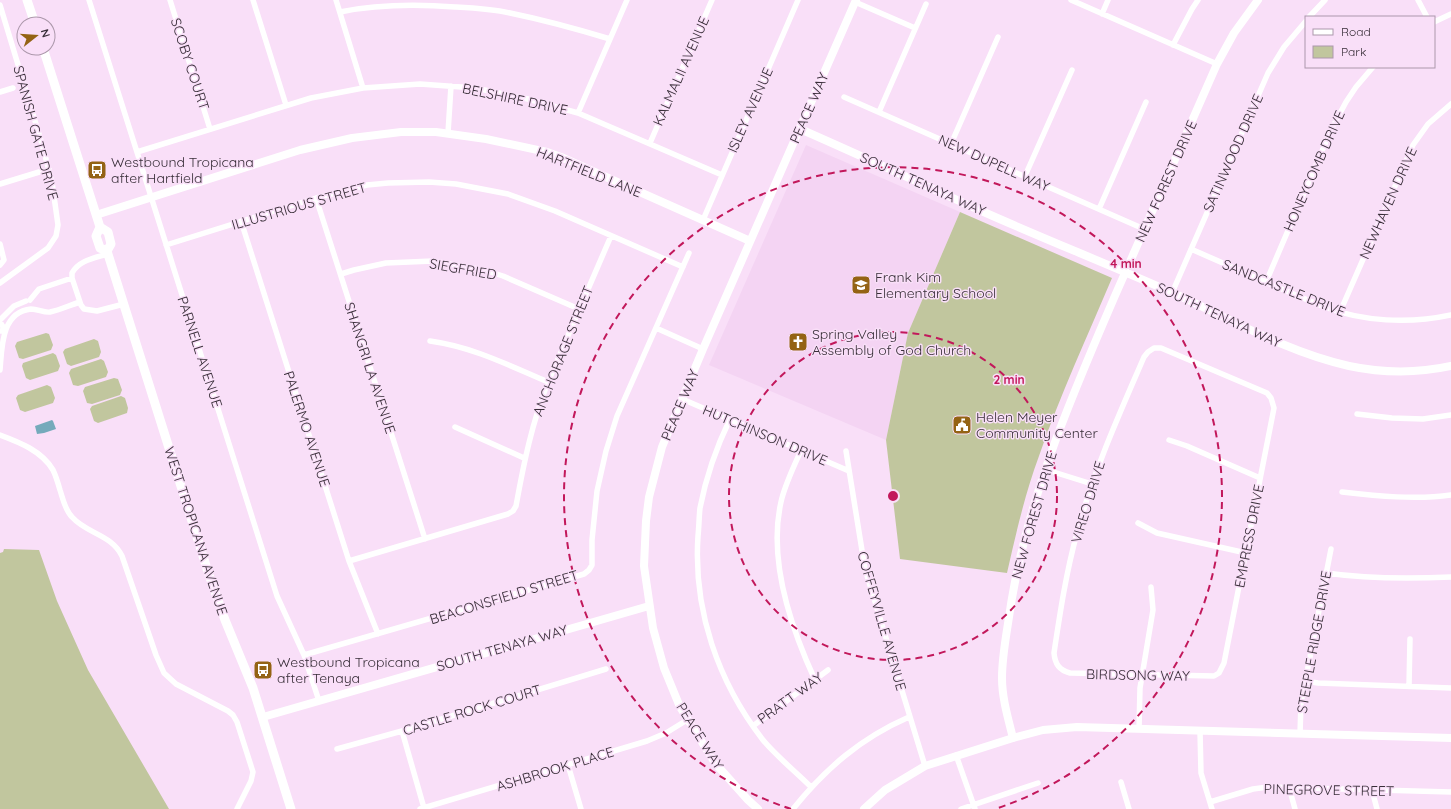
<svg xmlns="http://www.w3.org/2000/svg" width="1451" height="809" font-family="Quicksand,sans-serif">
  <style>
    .built { fill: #f4d4f3 }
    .green { fill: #c1c69e }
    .water { fill: #75aabb }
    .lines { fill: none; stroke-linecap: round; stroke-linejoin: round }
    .street { stroke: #fff; stroke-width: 5.5 }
    .secondary { stroke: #fff; stroke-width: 8 }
    .primary { stroke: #fff; stroke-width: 9 }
    .ring { fill: none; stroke: #c2185b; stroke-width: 2; stroke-dasharray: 7 5 }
    .labels { text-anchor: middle; stroke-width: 3; stroke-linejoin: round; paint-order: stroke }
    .street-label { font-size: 14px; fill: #382e38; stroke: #f9dff8 }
    .poi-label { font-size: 14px; fill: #382e38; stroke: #f9dff8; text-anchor: start }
    .centre { fill: #c2185b; stroke: #f9dff8; stroke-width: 2 }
    .ring-label { font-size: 12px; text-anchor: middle; font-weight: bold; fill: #c2185b; stroke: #f9dff8; stroke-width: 3; stroke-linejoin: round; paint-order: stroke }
  </style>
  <rect width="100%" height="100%" fill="#f9dff8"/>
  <path class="built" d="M806 145 960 212 908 333 886 440 709 365Z"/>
  <path class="green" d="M960 212 1112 278C1087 337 1060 395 1039 456 1025 494 1016 533 1007 573L900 559 886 440 908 333Z
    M46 333 49 334 53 345 51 350 23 359 19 358 15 346 17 342Z
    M94 339 98 341 101 352 99 357 71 366 67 364 63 352 65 349Z
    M53 353 56 355 60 366 58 371 30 380 26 378 22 366 23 363Z
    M101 359 104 361 108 372 106 377 78 386 73 385 69 373 71 369Z
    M114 378 118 379 122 390 120 395 92 404 87 403 83 391 85 387Z
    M47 385 51 387 55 398 53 403 25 412 20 410 16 398 18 395Z
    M121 396 125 398 128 408 127 413 98 423 94 421 90 409 92 406Z
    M4 549 39 550 57 601 88 670 169 809H0V553L3 552Z"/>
  <path class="water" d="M52 420 53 421 56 429 44 433 37 434 35 426Z"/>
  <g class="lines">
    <path class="street" d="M89 0 277 596 304 655 319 701
      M170 0 210 129
      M253 0 286 105
      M336 0 363 88
      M1071 0 1217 64
      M1418 0 1427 17
      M855 2 915 28
      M0 5 42 144 52 182 58 225 56 236 48 248 0 283
      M340 12C379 4 415 4 455 7 473 8 492 9 510 13 544 20 577 29 610 39
      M1102 14 1108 0
      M1309 17 1325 0
      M1434 22 1451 14
      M1173 45 1192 9 1198 0
      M0 92 13 88
      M844 97 1144 229
      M879 112 926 4
      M578 113 627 0
      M448 133 451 86
      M650 143 712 0
      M951 144 998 37
      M137 152 311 98 363 88 420 84 475 88 528 99 578 113 722 175
      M1025 176 1072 70
      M0 184 49 169
      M316 198 425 539
      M1099 209 1146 102
      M703 220 798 0
      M241 221 349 561 378 634
      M0 244 4 260 0 265
      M166 245 316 198 367 185 388 183 429 182 456 184 508 194 555 211 683 267
      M1191 249C1220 262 1249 274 1277 287 1292 293 1307 300 1322 306 1363 322 1409 324 1451 315
      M108 254C95 258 79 260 72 273V278L81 305 84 309 97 311 124 304
      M341 274 354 270 386 263 433 261 484 270 503 276 579 309
      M1266 282 1331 130 1346 102 1356 87 1373 67
      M1172 293 1268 73 1284 47 1306 21
      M30 300 39 289 72 278
      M1340 312 1413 145 1428 124 1451 104
      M0 320 14 306 26 301
      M0 322 5 330 0 331
      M656 328 703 349
      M430 341C473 347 508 365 548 382
      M1154 348H1161L1267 393 1271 398 1274 408 1224 663 1219 673 1214 676 1070 673C1059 670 1055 664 1054 653 1060 613 1066 573 1077 533 1093 472 1119 415 1144 357L1148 352Z
      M0 370C2 348 1 312 31 309 38 309 44 313 50 312 60 310 70 305 80 302
      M682 399 849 471
      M1357 414 1392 418 1423 419 1451 415
      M730 419C716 448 706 477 700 508 699 517 699 527 698 536 693 610 718 682 763 740 775 755 796 772 811 787
      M455 427 524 458
      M0 435C19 442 42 451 53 470 56 476 58 483 60 490 63 499 65 510 72 517 87 534 111 534 122 556L156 655 164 673 176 684 228 711 233 715 237 722 253 772 251 781 237 809
      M1169 440 1187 446 1260 478
      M801 450C794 467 785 484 781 502 768 559 791 628 815 680
      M846 451 865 569 925 766
      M1044 469 1092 484
      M1342 492C1377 496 1416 500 1451 495
      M1138 523 1157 533 1246 553
      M349 561 508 514 513 511 516 506C524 462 532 423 548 382L611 236
      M1326 573C1368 579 1409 579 1451 577
      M304 655 584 574 589 570 592 565V540L597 491 606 451 617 416 689 253
      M1305 681 1318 683 1451 688
      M1409 686 1410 639
      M753 726 828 670
      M1139 729 1140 688 1153 610 1151 587
      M402 731 424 808
      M1200 731 1201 773 1212 809
      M1300 734 1301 703 1331 549
      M337 749 402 731 606 669
      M956 755 975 809
      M568 765 581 809
      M1121 782 1129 809
      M1289 787 1295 809
      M1372 790 1377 809
      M1210 802 1253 789 1268 787 1451 792
      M420 809 647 741 666 733 687 720
      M793 809C826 768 861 738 909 717
      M961 809 1038 783"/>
    <path class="secondary" d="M800 129C862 156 924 185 986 213 1047 240 1110 265 1171 292 1229 318 1286 352 1349 366 1382 373 1419 373 1451 366
      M96 215 300 150 352 138 401 132H436L486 139 547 152 561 157 750 241
      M263 717 649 606
      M1013 738C1008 718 1002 698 1002 678 1002 657 1006 637 1009 617 1025 504 1069 402 1114 298 1148 220 1182 142 1217 64L1234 33 1258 0
      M758 809 748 800 715 763 680 707 664 668 653 628 644 566 646 521 649 497 662 447 703 349 856 0
      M864 809 885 790 925 766 1013 738 1043 730 1077 727 1451 738"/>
    <path class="primary" d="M27 0 35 24
      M43 48 100 227 108 232 111 244 107 251
      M100 227 96 236 100 248 107 251
      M107 251 208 572 225 620 253 688 291 809"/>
  </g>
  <g class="ring">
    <circle cx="893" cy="496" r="164"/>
    <path d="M791 809A329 329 0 1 1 995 809"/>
  </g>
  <defs>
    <symbol id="bus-square" viewBox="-11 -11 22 22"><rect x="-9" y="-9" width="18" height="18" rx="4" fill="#946314" stroke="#f9dff8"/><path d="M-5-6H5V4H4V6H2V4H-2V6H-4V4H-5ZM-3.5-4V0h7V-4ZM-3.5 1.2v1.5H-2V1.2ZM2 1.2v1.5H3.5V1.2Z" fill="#fff"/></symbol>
    <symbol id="school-square" viewBox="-11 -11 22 22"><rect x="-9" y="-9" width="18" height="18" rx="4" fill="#946314" stroke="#f9dff8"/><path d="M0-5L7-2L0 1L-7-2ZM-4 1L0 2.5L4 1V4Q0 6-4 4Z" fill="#fff"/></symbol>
    <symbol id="church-square" viewBox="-11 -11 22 22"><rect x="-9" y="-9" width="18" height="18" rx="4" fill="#946314" stroke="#f9dff8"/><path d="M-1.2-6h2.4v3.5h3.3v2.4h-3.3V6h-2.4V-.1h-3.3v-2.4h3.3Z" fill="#fff"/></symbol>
    <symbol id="civic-square" viewBox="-11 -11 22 22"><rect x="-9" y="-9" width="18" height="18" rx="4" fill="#946314" stroke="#f9dff8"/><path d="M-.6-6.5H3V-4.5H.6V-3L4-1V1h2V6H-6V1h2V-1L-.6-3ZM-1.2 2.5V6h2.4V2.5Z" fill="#fff"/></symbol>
  </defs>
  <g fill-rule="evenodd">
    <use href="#bus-square" x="86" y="159" width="22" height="22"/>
    <use href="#school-square" x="850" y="274" width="22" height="22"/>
    <use href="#church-square" x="787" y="331" width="22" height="22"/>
    <use href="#civic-square" x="951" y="414" width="22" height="22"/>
    <use href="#bus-square" x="252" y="659" width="22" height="22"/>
  </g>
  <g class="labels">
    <g class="street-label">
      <text transform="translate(190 64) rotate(72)" y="5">SCOBY COURT</text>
      <text transform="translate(681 71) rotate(-66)" y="5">KALMALII AVENUE</text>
      <text transform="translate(515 99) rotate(12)" y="5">BELSHIRE DRIVE</text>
      <text transform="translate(809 108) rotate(-66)" y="5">PEACE WAY</text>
      <text transform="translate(750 110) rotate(-66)" y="5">ISLEY AVENUE</text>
      <text transform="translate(36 133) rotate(75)" y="5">SPANISH GATE DRIVE</text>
      <text transform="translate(1233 153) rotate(-66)" y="5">SATINWOOD DRIVE</text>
      <text transform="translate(994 163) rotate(24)" y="5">NEW DUPELL WAY</text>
      <text transform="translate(1314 171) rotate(-66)" y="5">HONEYCOMB DRIVE</text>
      <text transform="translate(589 172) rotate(22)" y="5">HARTFIELD LANE</text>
      <text transform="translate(1166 181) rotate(-66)" y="5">NEW FOREST DRIVE</text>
      <text transform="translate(923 184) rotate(24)" y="5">SOUTH TENAYA WAY</text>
      <text transform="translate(1388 203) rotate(-66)" y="5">NEWHAVEN DRIVE</text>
      <text transform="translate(299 206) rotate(-16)" y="5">ILLUSTRIOUS STREET</text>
      <text transform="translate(463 269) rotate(10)" y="5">SIEGFRIED</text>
      <text transform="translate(1284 288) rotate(22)" y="5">SANDCASTLE DRIVE</text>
      <text transform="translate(1219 315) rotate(25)" y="5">SOUTH TENAYA WAY</text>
      <text transform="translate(563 351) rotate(-68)" y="5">ANCHORAGE STREET</text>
      <text transform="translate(200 352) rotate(72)" y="5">PARNELL AVENUE</text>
      <text transform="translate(370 368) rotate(72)" y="5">SHANGRI LA AVENUE</text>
      <text transform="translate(680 405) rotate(-67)" y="5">PEACE WAY</text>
      <text transform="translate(307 429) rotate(72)" y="5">PALERMO AVENUE</text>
      <text transform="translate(765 435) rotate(23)" y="5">HUTCHINSON DRIVE</text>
      <text transform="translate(1088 502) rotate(-73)" y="5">VIREO DRIVE</text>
      <text transform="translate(1034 515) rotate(-74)" y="5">NEW FOREST DRIVE</text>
      <text transform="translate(196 531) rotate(72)" y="5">WEST TROPICANA AVENUE</text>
      <text transform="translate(1249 536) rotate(-79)" y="5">EMPRESS DRIVE</text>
      <text transform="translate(504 597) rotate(-17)" y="5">BEACONSFIELD STREET</text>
      <text transform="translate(882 621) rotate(74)" y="5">COFFEYVILLE AVENUE</text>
      <text transform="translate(1314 642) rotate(-80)" y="5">STEEPLE RIDGE DRIVE</text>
      <text transform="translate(502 648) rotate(-16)" y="5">SOUTH TENAYA WAY</text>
      <text transform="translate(1138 675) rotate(1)" y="5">BIRDSONG WAY</text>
      <text transform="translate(790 698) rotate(-36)" y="5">PRATT WAY</text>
      <text transform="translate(472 710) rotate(-17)" y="5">CASTLE ROCK COURT</text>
      <text transform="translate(700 736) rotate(58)" y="5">PEACE WAY</text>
      <text transform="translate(555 769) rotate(-17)" y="5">ASHBROOK PLACE</text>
      <text transform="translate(1329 790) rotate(1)" y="5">PINEGROVE STREET</text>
    </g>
    <g class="poi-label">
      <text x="111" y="167">Westbound Tropicana<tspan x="111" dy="16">after Hartfield</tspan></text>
      <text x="875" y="282">Frank Kim<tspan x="875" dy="16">Elementary School</tspan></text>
      <text x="812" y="339">Spring Valley<tspan x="812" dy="16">Assembly of God Church</tspan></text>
      <text x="976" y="422">Helen Meyer<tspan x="976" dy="16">Community Center</tspan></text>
      <text x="277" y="667">Westbound Tropicana<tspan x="277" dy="16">after Tenaya</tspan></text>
    </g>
  </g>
  <circle cx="893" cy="496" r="6" class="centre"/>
  <g class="ring-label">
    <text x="1126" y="268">4 min</text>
    <text x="1009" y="384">2 min</text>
  </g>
  <rect x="1305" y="16" width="130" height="52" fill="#f9dff8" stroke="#ac98ab"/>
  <rect x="1313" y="29" width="20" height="6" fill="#ffffff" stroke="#ac98ab"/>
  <text x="1341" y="36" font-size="12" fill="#382e38">Road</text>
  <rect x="1313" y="46" width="20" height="12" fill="#c1c69e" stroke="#ac98ab"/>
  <text x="1341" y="56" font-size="12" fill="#382e38">Park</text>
  <g transform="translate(36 36) rotate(73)"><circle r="19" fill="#f9dff8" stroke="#ac98ab"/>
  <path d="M0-3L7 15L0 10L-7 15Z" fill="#946314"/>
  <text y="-6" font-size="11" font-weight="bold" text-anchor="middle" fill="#382e38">N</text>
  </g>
</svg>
